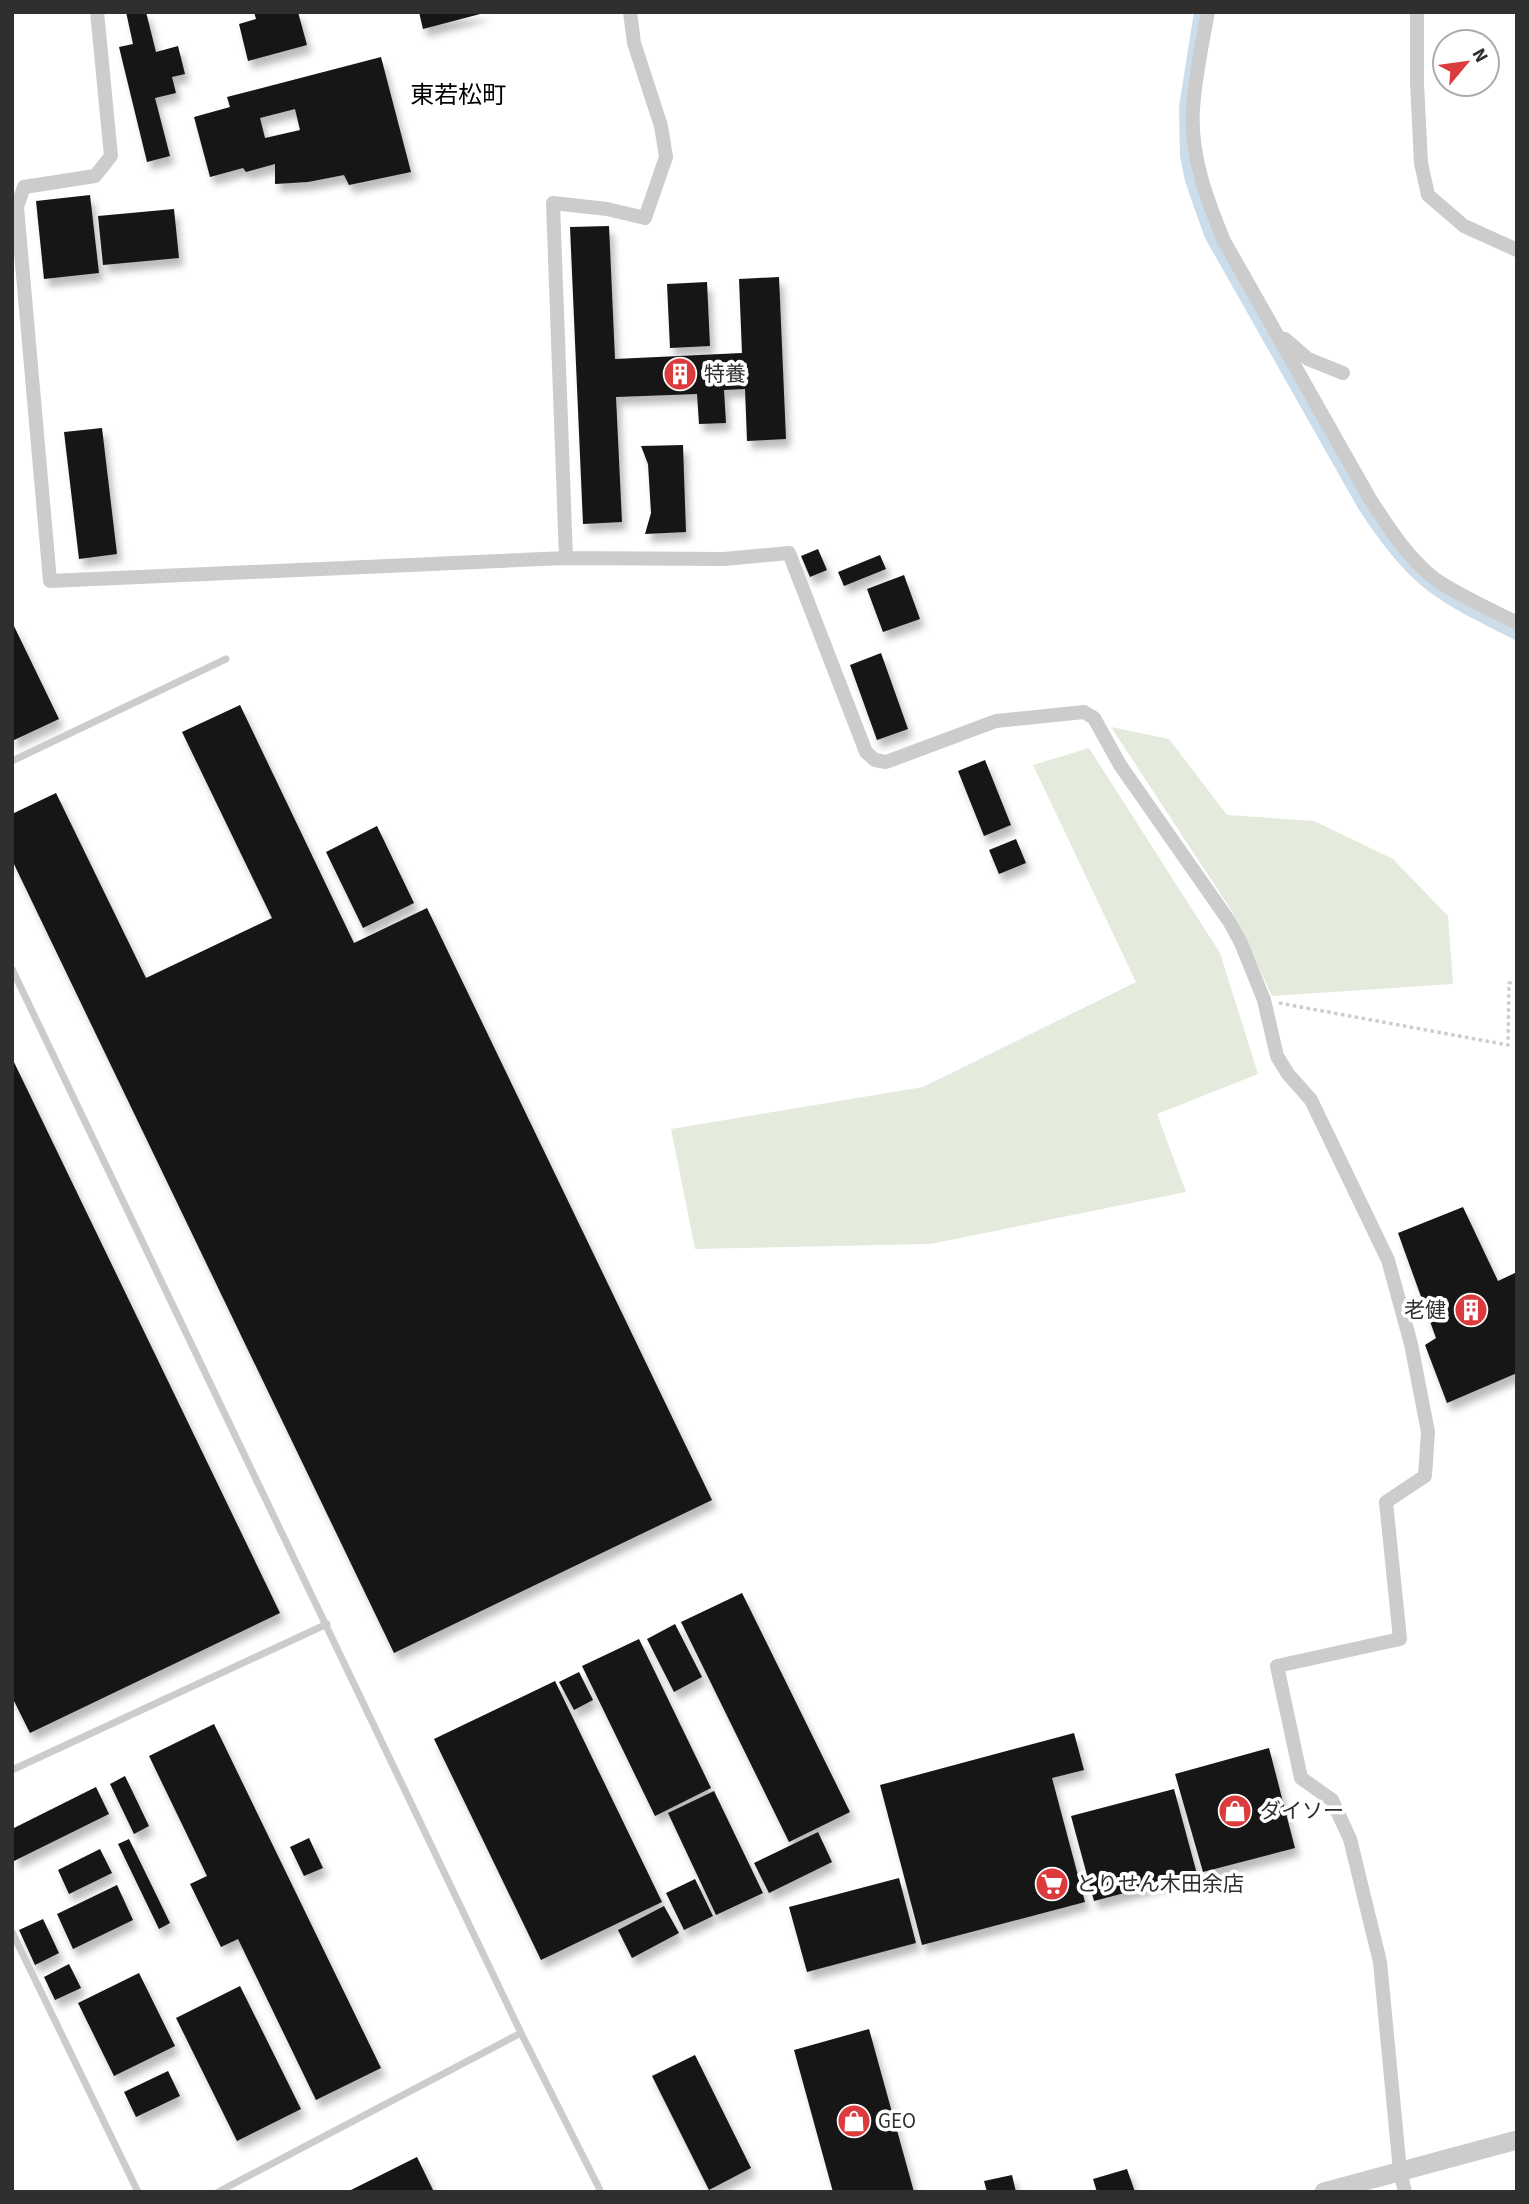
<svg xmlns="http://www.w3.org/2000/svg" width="1529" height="2204" font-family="'Source Sans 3','Noto Sans JP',sans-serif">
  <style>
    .green { fill: #e4ebdd }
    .water { fill: #cbdcea }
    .building { fill: #161616; fill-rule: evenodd; filter: url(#shadow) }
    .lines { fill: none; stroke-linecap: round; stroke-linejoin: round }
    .path { stroke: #ccc; stroke-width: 3.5; stroke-dasharray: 3.5 3.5; stroke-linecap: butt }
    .service { stroke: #ccc; stroke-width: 7 }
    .minor { stroke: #ccc; stroke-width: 14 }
    .tertiary { stroke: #ccc; stroke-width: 19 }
    .labels { text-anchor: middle; stroke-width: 7; stroke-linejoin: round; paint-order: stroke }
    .poi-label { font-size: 21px; fill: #2f2f2f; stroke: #fff; text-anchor: start }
    .quarter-label { font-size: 24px; fill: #000; stroke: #fff }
  </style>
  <defs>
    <filter id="shadow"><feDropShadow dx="4.5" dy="8" stdDeviation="3.5" flood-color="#0004"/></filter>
  </defs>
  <rect width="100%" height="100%" fill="#fff"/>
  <path class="green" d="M1111 727 1169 739 1227 815 1314 821 1393 859 1448 916 1453 984 1272 996 1235 916Z
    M1089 748 1220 953 1258 1074 1157 1114 1186 1192 930 1244 695 1249 671 1129 923 1087 1136 982 1033 765Z"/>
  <path class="water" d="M1194 12H1204L1195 179 1391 540 1517 629V641C1482 623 1443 606 1414 579 1392 558 1376 535 1359 510L1205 238 1195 210 1185 181 1180 156 1179 107Z"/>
  <path class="building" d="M126 12H146L156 52 178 46 185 74 172 77 176 93 155 98 170 156 147 162 119 47 133 44Z
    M254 12H298L307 45 248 61 239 24 256 19Z
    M419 12H484V13L423 29Z
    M381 57 411 172 349 185 344 175 308 182 275 184V164L246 172 243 168 210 177 194 117 230 107 227 97ZM295 109 300 130 265 138 260 118Z
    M90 195 99 273 44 279 36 201Z
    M174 209 179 258 103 265 98 216Z
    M609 226 615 359 742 353 739 279 779 277 786 439 747 441 745 389 724 390 726 423 699 424 697 394 616 397 622 522 583 524 570 227Z
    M707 282 710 346 670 348 667 284Z
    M102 428 117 554 79 559 64 432Z
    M683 445 686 532 645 534 651 513 648 464 641 446Z
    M818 549 827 570 810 577 801 556Z
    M880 555 886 569 844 586 838 572Z
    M904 575 920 619 883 632 867 589Z
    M12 622 59 719 12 741Z
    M881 653 908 729 877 740 850 665Z
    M240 705 354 943 427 908 712 1500 394 1653 12 860V814L56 793 146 978 272 918 182 732Z
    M985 760 1011 825 984 836 958 771Z
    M377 826 414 903 363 928 326 852Z
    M1016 839 1026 863 999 874 989 850Z
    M12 1058 280 1613 30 1733 12 1697Z
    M1463 1207 1498 1281 1517 1272V1373L1447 1403 1425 1345 1436 1338 1398 1233Z
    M742 1593 850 1812 789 1842 681 1622Z
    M675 1624 702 1677 674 1692 647 1639Z
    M639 1639 711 1788 655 1816 582 1666Z
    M579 1672 593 1700 574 1710 559 1682Z
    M555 1681 662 1902 541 1960 434 1739Z
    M214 1724 381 2068 316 2100 238 1939 221 1947 190 1884 207 1876 149 1756Z
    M1074 1733 1084 1770 1052 1778 1085 1902 922 1945 880 1785Z
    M1269 1748 1295 1848 1203 1872 1175 1774Z
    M125 1776 149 1826 134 1834 110 1784Z
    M96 1787 109 1814 14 1861 12 1829Z
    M1174 1789 1197 1874 1094 1901 1071 1816Z
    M714 1791 763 1893 716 1915 668 1813Z
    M818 1832 832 1862 769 1893 754 1863Z
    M309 1838 323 1868 304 1876 290 1847Z
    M129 1839 170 1923 159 1929 118 1844Z
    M100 1849 112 1873 69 1894 58 1870Z
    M899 1878 916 1943 807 1972 789 1907Z
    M695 1879 713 1916 684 1930 666 1893Z
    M117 1885 133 1920 73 1949 57 1914Z
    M664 1906 679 1933 632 1958 618 1930Z
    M43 1919 59 1953 35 1965 19 1930Z
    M69 1964 81 1988 55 2000 44 1977Z
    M139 1973 175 2046 114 2076 78 2003Z
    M240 1986 301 2109 237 2141 176 2018Z
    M869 2029 914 2192H833L794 2050Z
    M695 2055 751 2168 709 2190 652 2076Z
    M168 2071 180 2096 136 2117 124 2092Z
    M417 2157 434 2192H347Z
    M1127 2169 1135 2192H1097L1093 2179Z
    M1012 2175 1016 2192H987L984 2181Z"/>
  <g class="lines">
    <path class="path" d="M1279 1003 1508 1045 1509 983 1517 981"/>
    <path class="service" d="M12 761 226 659
      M12 969 521 2033 601 2192
      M12 1770 327 1624
      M12 1932 138 2192
      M218 2192 521 2033"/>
    <path class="minor" d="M97 12 111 156 95 176 24 187 17 207 50 581 566 558 724 559 789 553 866 752 875 760 886 762 996 721 1084 712 1094 718 1120 765 1229 921 1241 943 1264 1000 1277 1056 1288 1074 1311 1100 1388 1260 1411 1344 1428 1432 1425 1476 1386 1502 1400 1639 1277 1666 1301 1778 1332 1800 1350 1839 1380 1962 1400 2171 1405 2192
      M1208 12C1202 44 1195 77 1193 109 1190 155 1207 200 1224 241L1370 499C1389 528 1407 557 1435 579 1458 595 1492 610 1517 623
      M1417 12V83L1421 163 1428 195 1464 226 1517 250
      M1285 339 1308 359 1343 373
      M566 558 553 203 607 209 645 218 666 157 661 126 634 43 630 12"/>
    <path class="tertiary" d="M1324 2192 1517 2140"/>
  </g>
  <defs>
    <symbol id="building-disc" viewBox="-11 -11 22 22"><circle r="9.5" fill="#dc3b3d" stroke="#fff"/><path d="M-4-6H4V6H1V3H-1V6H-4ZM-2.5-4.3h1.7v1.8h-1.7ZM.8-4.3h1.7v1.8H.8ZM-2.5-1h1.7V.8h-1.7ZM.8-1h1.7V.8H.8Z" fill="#fff"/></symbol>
    <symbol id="shop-disc" viewBox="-11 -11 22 22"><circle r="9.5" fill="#dc3b3d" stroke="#fff"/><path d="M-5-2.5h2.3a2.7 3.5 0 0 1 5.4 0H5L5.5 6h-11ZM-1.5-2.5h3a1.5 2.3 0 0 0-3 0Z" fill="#fff"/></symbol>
    <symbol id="supermarket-disc" viewBox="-11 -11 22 22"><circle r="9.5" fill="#dc3b3d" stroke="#fff"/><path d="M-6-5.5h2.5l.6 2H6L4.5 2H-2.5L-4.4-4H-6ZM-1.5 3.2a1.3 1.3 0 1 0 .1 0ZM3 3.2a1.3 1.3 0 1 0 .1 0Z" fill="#fff"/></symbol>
  </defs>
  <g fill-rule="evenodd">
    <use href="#building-disc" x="661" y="355" width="38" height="38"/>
    <use href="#building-disc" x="1452" y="1291" width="38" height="38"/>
    <use href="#shop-disc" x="1216" y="1792" width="38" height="38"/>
    <use href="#supermarket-disc" x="1033" y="1865" width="38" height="38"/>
    <use href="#shop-disc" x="835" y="2102" width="38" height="38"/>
  </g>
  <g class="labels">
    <g class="poi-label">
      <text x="704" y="381">特養</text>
      <text x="1446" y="1317" text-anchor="end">老健</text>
      <text x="1260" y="1818">ダイソー</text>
      <text x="1076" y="1891">とりせん木田余店</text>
      <text x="878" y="2128">GEO</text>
    </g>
    <g class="quarter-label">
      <text x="458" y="103">東若松町</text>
    </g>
  </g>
  <rect width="1529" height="2204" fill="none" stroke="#2f2f2f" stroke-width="28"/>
  <g transform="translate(1466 63) rotate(61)"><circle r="33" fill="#ffffff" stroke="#acacac" stroke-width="2"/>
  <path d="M0-5L12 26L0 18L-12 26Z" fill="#dc3b3d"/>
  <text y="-10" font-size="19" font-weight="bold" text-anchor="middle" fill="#2f2f2f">N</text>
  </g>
</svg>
